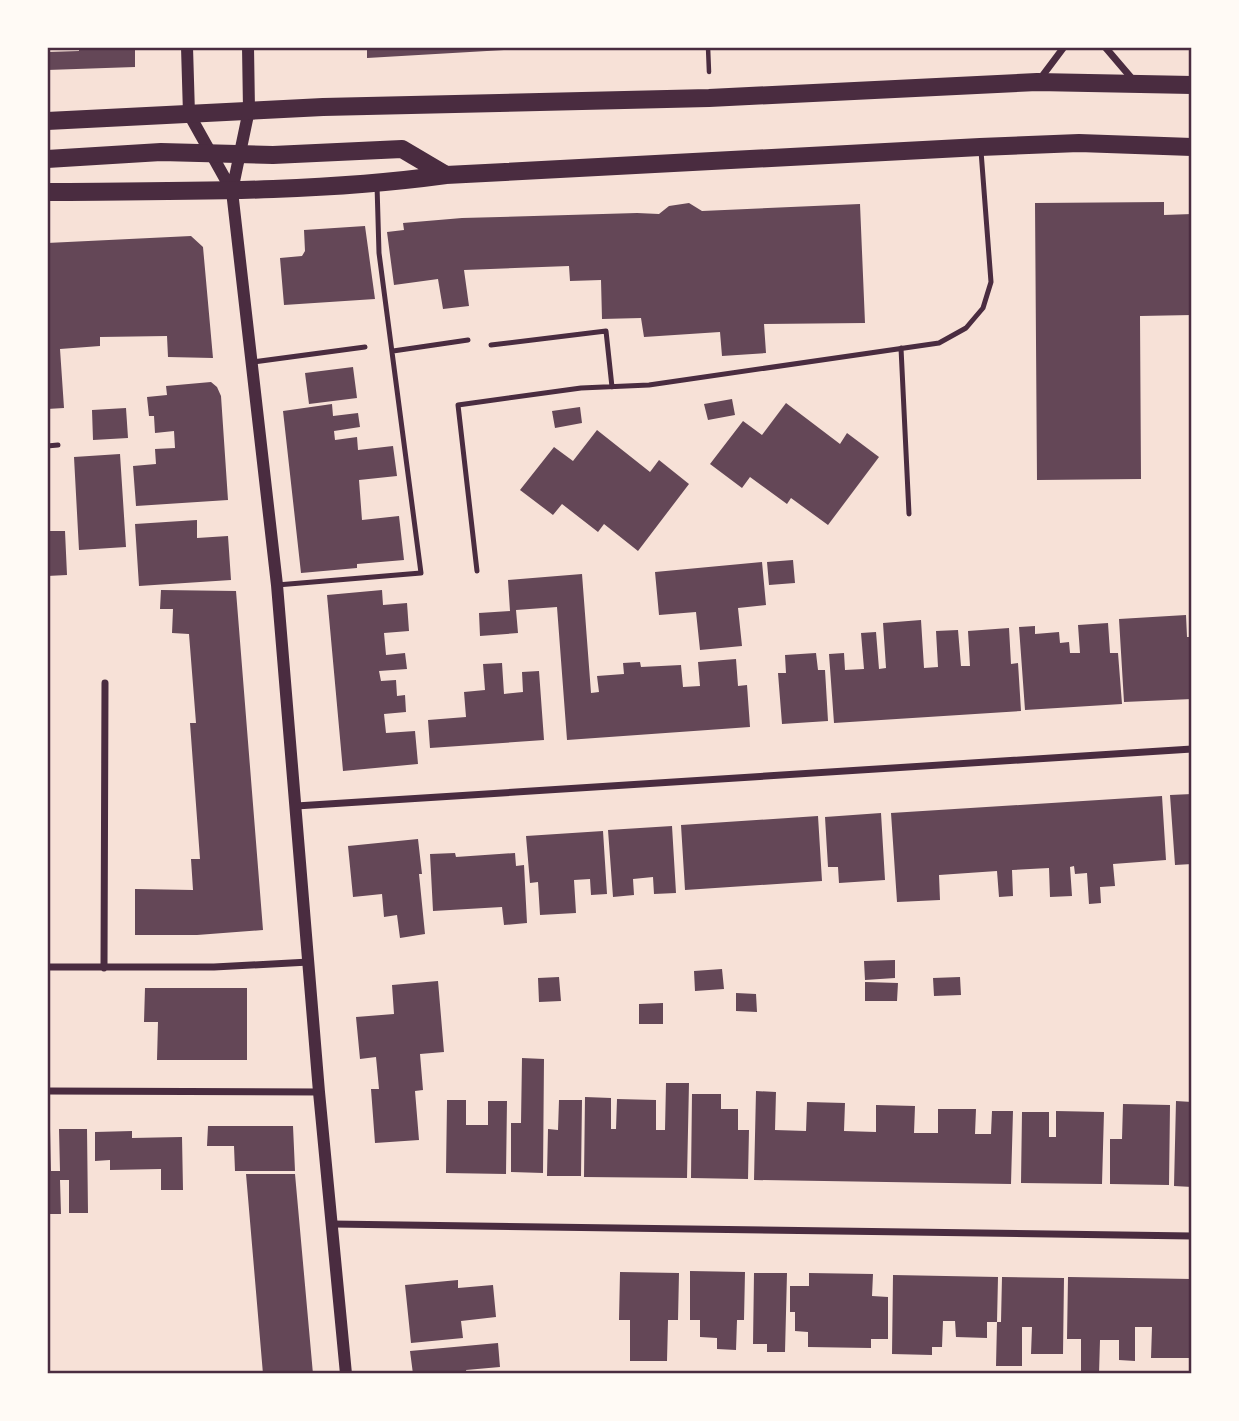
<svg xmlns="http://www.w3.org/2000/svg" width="1239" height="1421" font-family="'Noto Sans',sans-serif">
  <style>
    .building { fill: #644757 }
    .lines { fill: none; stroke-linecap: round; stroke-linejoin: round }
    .path { stroke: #4a2c40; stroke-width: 4.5 }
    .service { stroke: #4a2c40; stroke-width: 5 }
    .minor { stroke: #4a2c40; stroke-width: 7 }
    .tertiary { stroke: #4a2c40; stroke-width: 12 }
    .primary { stroke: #4a2c40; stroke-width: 18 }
    .neatline { fill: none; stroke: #4a2c40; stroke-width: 2.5 }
  </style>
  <rect width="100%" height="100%" fill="#f7e1d7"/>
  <path class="building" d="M79 47H135V67L47 70V52L79 51Z
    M367 47H504V50L367 58Z
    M1164 202V215L1192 214V315L1140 316 1141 479 1037 480 1035 203Z
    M689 203 702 211 860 204 865 323 764 324 766 353 722 356 720 332 644 337 641 318 602 319 601 280 570 281 569 266 464 270 469 306 443 309 438 279 394 285 387 232 404 230 403 223 462 218 637 213 659 214 669 206Z
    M365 226 375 299 284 305 280 258 302 256 305 251 304 230Z
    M191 236 203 247 213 358 168 357 167 336 100 337V346L60 349 64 408 47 409V243Z
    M353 367 357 398 309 404 305 373Z
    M211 382 217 387 221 396 228 500 136 506 133 466 156 464 155 449 175 448 174 431 155 433 154 416H149L147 397 167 395 166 386Z
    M732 399 735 415 708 420 704 404Z
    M786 403 840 444 847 433 879 457 828 525 791 498 787 504 750 477 742 488 710 464 743 421 762 435Z
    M332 404 333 416 358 413 360 427 334 431 335 440 357 437 358 450 393 446 397 476 359 480 362 520 399 516 404 560 357 564V568L301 573 283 411Z
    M580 407 582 423 555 428 552 411Z
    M126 408 128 438 93 440 92 410Z
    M597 430 650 472 659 460 689 484 638 551 604 524 598 532 562 504 553 515 520 490 554 447 573 461Z
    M120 454 126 547 79 550 74 457Z
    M197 520V538L228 536 231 580 139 586 135 524Z
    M47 531H65L67 575 47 576Z
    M793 560 795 583 769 585 767 562Z
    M762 562 766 605 738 608 742 646 700 650 696 612 659 615 655 572Z
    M582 574 591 693 599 692 597 676 624 674 623 663 640 662 641 667 681 665 683 687 700 686 698 662 736 659 738 686 747 685 750 727 567 740 557 607 516 610 518 633 480 636 479 613 510 611 508 580Z
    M161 590 236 591 263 930 197 935H135V889L193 890 191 859H200L190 723H196L189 634 172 633 173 609H160Z
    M382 590 383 605 407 603 409 631 384 633 386 655 405 653 407 669 379 671 381 681 396 680 397 696 405 695 406 712 384 714 386 733 415 731 418 764 343 771 327 595Z
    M1186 615 1187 637H1192V699L1124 702 1119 619Z
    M921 620 924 668 938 667 936 631 958 630 961 666H970L968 631 1009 628 1011 664 1018 663 1021 711 834 723 829 654 844 653 845 670 864 669 861 633 876 632 879 669 886 668 883 623Z
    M1108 623 1110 653H1118L1122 704 1025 710 1019 627 1035 626V634L1059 632 1060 643 1069 642 1070 653H1080L1078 625Z
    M816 653 818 670H825L828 721 782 724 778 673H786L785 655Z
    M502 663 504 694 523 692 522 672 539 671 544 740 430 748 428 720 466 717 464 692 485 690 483 664Z
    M1192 794V864L1175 865 1170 795Z
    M1162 796 1166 860 1113 864 1115 886 1100 887 1101 903 1089 904 1087 873 1075 874 1074 866 1070 867 1072 896 1050 897 1049 868 1012 870 1013 896 999 897 997 871 939 875 940 900 897 902 891 813Z
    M881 813 885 880 839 883 838 867H828L825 817Z
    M818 816 822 881 685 890 681 825Z
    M672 826 676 893 654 894 653 877 633 879 634 895 613 897 608 830Z
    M603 831 607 894 591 895 590 879 574 880 576 913 540 915 538 882 530 883 526 836Z
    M418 839 422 874H419L425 934 400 938 397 915 384 917 382 894 353 897 348 846Z
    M455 853 456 857 515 853 516 866 524 865 527 923 504 925 502 907 433 911 430 854Z
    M895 960V978L865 980 864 961Z
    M722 969 724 989 695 991 694 971Z
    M559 977 561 1001 539 1002 538 978Z
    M960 977 961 995 934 996 933 978Z
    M438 981 444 1052 420 1054 423 1090 415 1091 419 1140 375 1143 371 1089H379L376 1057 360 1059 356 1017 394 1014 392 985Z
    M865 982 898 983 897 1001H865Z
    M145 988H247V1060H157L158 1022H144Z
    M736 993 756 994 757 1012 736 1011Z
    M663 1003V1024H639V1004Z
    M522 1058 544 1059 543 1173 511 1172V1123H521Z
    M666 1083H689L687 1178 584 1177 585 1097 611 1098V1129H616L617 1099 656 1100V1130H665Z
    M756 1091 776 1092 775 1130 806 1131 807 1102 845 1103 844 1131 876 1132V1105L915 1106 914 1133H938V1109H976L975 1134H991L992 1111H1013L1011 1184 754 1180Z
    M692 1094H721V1109H738V1130H749L748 1179 691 1178Z
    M447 1100H466V1125H488V1101H507L506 1174 446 1173Z
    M559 1100H582L581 1176H547L548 1129 558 1130Z
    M1176 1101 1192 1102V1187L1174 1186Z
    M1123 1104 1170 1105 1169 1185 1110 1184V1139H1122Z
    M1056 1111 1104 1112 1102 1184 1021 1183 1022 1112H1049V1137H1056Z
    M208 1126H293L295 1171H235L234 1146H207Z
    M47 1129H50L51 1171H60L59 1129H87L88 1213H69V1180H60L61 1214H47Z
    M132 1131V1138L182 1137 183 1190H161V1169L110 1170V1160L95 1161V1132Z
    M246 1174H295L313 1374H263Z
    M690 1271 745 1272 744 1320H737L736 1350 717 1349V1338L700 1337V1320H690Z
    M620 1272 679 1273 678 1320H668L667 1361H630V1320H619Z
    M754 1273H787L785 1352H767V1344H753Z
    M809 1273 873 1274 872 1296 888 1297V1339H871V1348L808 1347V1332L795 1331V1312H790V1286H809Z
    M893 1275 998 1277 997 1322H987V1338L956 1337 955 1321H943L942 1347H932V1355L892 1354Z
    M1002 1277 1064 1278 1063 1354H1031L1032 1327H1022V1366H996L997 1322H1001Z
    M1068 1277 1192 1279V1358H1151L1152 1327H1135V1361L1119 1360V1340H1100L1099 1374H1081V1339H1067Z
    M458 1280V1288L493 1285 496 1317 461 1321 463 1338 411 1343 405 1285Z
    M498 1343 500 1367 466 1370 467 1374H413L410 1351Z"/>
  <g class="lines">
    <path class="path" d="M708 47 709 72"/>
    <path class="service" d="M491 345 606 331 612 387
      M901 348 909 514
      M393 351 468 340
      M253 362 365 347
      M47 446 58 445
      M477 571 458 405 581 388 649 385 939 343 966 328 983 308 991 282 981 151
      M277 585 421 573 379 253 377 185"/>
    <path class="minor" d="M1105 47 1134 81
      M1040 79 1064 47
      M296 806 1192 749
      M47 967H214L309 962
      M104 968 105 683
      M47 1091 319 1092
      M332 1224 1192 1236"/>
    <path class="tertiary" d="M187 47 189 114 232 191
      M248 47 249 110 232 191 277 585 319 1092 346 1374"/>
    <path class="primary" d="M47 121 323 107 709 98 1037 82 1192 85
      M47 159 161 152 273 155 402 149 446 175
      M47 192C181 191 314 193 446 175L980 147 1079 143 1192 147"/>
  </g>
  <rect width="1239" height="1421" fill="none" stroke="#fffaf5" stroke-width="98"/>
  <rect x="49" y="49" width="1141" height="1323" class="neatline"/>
</svg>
